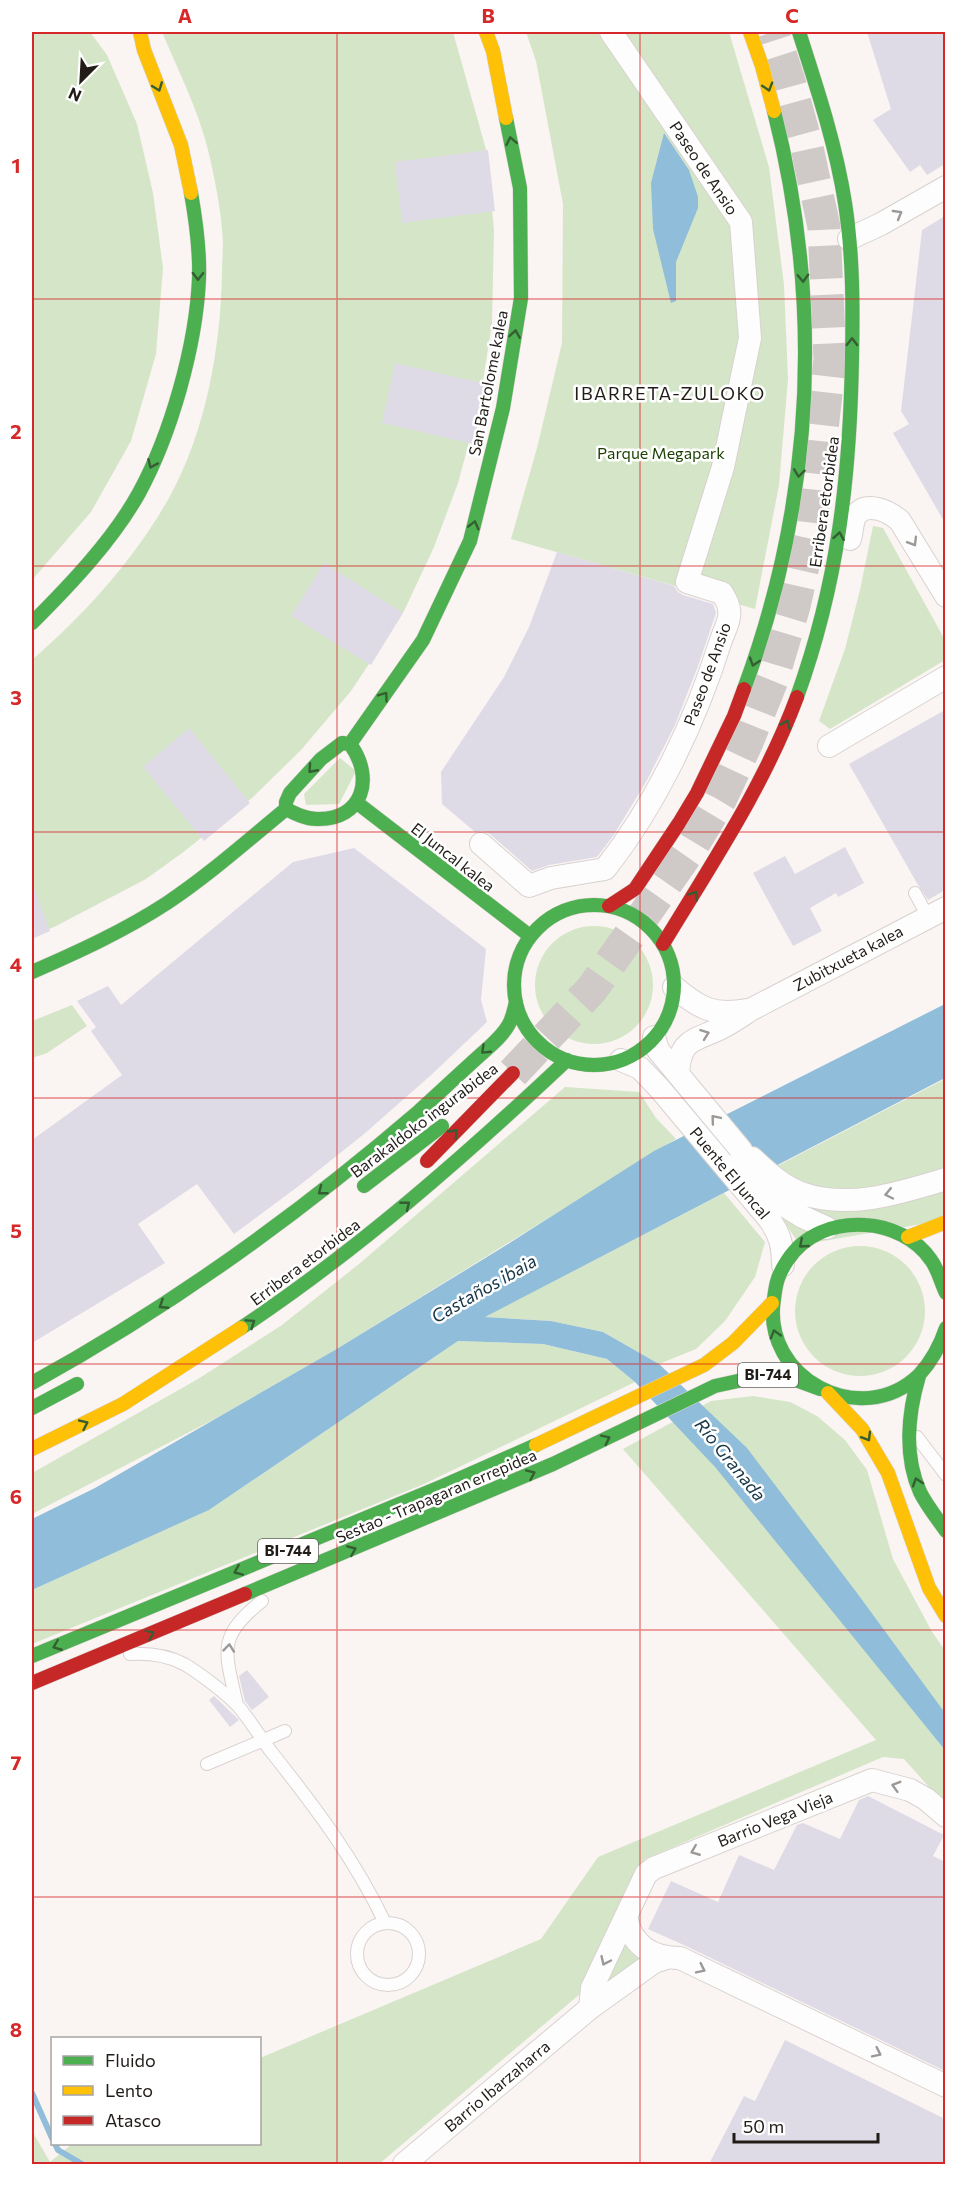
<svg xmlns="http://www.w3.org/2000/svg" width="977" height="2196" font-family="Commissioner,sans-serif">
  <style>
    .green { fill: #d4e6c7 }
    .water { fill: #90bdda }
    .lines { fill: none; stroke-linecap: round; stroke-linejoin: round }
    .stream { stroke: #90bdda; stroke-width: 6 }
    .building { fill: #dedbe6 }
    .secondary-tunnel { stroke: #cfc9c7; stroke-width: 33; stroke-dasharray: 33 16; stroke-linecap: butt }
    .lane-casing { stroke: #d8d2cf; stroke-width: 14 }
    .street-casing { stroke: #d8d2cf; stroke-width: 24 }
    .fast-casing { stroke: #d8d2cf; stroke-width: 15 }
    .slow-casing { stroke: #d8d2cf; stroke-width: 15 }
    .jam-casing { stroke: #d8d2cf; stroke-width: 15 }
    .lane { stroke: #fefdfd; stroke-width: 12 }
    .street { stroke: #fefdfd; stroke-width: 22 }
    .fast { stroke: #4caf50; stroke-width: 14 }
    .slow { stroke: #ffc107; stroke-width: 14 }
    .jam { stroke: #c62828; stroke-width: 14 }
    .oneway { stroke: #355e32 }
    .oneway2 { stroke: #9b9896 }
    .grid { fill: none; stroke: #d62828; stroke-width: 1.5; stroke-opacity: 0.55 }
    .labels { text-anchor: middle; stroke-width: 5; stroke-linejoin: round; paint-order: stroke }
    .shield { fill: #fff; stroke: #64605e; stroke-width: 1.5 }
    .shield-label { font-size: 15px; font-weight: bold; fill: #221c19 }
    .street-label { font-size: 16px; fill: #221c19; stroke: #fff }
    .park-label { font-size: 16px; fill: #1a3e00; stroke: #fff }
    .neighbourhood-label { font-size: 18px; letter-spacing: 1.5px; fill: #221c19; stroke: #fff }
    .water-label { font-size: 18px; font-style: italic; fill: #173548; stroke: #fff }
    .neatline { fill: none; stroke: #d62828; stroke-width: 2 }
    .grid-label { font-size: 20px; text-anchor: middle; font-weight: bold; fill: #d62828 }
  </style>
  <rect width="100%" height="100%" fill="#faf4f2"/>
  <path class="green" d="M32 32H90L107 55 137 124 153 193 163 268 156 354 131 441 91 512 32 580Z
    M162 32H453L487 153 494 231 492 324 479 405 458 483 434 547 404 611 351 691 301 750 252 798 182 853 146 879 54 927 32 936V660C85 614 134 560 169 498 206 431 221 347 222 271 222 258 224 244 222 230 220 204 214 175 208 150 198 109 178 70 162 32Z
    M526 32H729L769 167 784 285 788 379 779 485 755 609 511 539 537 448 562 343 563 204 536 61Z
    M873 526 883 528 945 640V660L830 729 819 721 845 649 860 590Z
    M340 758 356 771 339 804 306 805 304 794Z
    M535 985a59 59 0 1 1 118 0a59 59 0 1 1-118 0Z
    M72 1005 87 1026 47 1053 32 1058V1021Z
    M945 1079V1220L800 1245 754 1178Z
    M565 1087 639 1092 656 1118 676 1139 335 1350 222 1415 32 1514V1475L34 1472 198 1379 282 1325 359 1264Z
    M724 1193 765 1242 755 1277 725 1321 696 1349 659 1364 603 1332 551 1321 484 1317Z
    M795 1311a65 65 0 1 1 130 0a65 65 0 1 1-130 0Z
    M458 1341 543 1344 607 1359 635 1382 424 1484 32 1644V1590L209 1510Z
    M753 1396 790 1402 817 1416 845 1440 867 1470 893 1559 931 1630 945 1651V1805L904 1759 883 1757 645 1859 636 1872 580 1994 379 2164H32V2131L50 2162 72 2144H260V2058L541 1939 598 1857 876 1740 623 1449 711 1401Z
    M623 1943 643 1959 602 1988Z"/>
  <path class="water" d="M664 133 689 170 698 197V208L676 262V301L671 303 653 229 651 183Z
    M945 1004V1078L485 1317 551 1321 603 1332 659 1364 747 1448 857 1593 945 1713V1750L715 1467 635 1382 607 1359 543 1344 458 1341 209 1510 32 1590V1519L95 1488 335 1350 500 1249 654 1151Z"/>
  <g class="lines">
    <path class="stream" d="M32 2093 52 2138
      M55 2144 58 2150 82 2164"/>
  </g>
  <path class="building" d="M867 32H945V164L927 175 920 165 910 172 873 120 891 109Z
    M488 150 495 211 402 223 395 162Z
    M945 216V523L893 433 909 424 901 411 922 230Z
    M395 363 487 384 473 444 382 423Z
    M557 552 674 586 678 592 683 595 713 604 716 613 698 666 675 725 646 782 613 836 597 857 549 865 532 871 490 834 483 831 475 832 442 804 441 772 504 677 529 627Z
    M324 563 403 613 371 665 291 616Z
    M945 710V890L928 900 918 885 849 764Z
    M189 728 250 803 204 841 143 767Z
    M845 847 864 883 838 897 836 893 810 908 822 931 793 946 753 873 785 856 795 874Z
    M354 848 486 949 481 1000 487 1022 430 1076 364 1134 300 1185 234 1234 197 1184 138 1224 165 1263 32 1343V1140L122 1075 91 1031 96 1027 77 1001 108 986 121 1005 293 862Z
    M33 885 50 931 32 939V886Z
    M247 1670 269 1697 252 1710 245 1701 239 1676Z
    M214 1696 239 1720 230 1727 209 1700Z
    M868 1796 944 1835 933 1856 945 1862V2071L686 1946 648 1929 671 1881 718 1902 739 1855 774 1870 797 1825 803 1823 840 1839 859 1800Z
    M785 2040 945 2119V2164H709L744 2096 755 2101Z"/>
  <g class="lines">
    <path class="secondary-tunnel" d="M513 1073 592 989 691 848 720 800 747 742 772 680 794 606 810 534 830 359 824 227 806 143 789 81 773 32"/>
    <defs>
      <path id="lane" d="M915 893 928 917
        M917 1437 946 1475
        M130 1654C149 1653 167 1655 184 1664 198 1672 227 1694 238 1706 251 1721 261 1739 273 1754 315 1807 356 1861 385 1923
        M237 1705C226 1653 215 1638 262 1601
        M207 1764 285 1731
        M357 1954a31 31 0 1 1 62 0a31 31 0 1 1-62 0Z"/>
      <path id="street" d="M849 239 881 224 946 187
        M850 539C852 532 852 521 856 515 867 500 890 512 900 521L946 596
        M829 746 946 677
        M481 844 529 886 551 878 605 869C657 803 696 720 721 640 724 632 731 618 729 610 729 604 725 598 722 593L687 582 723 467 750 338 741 222 611 32
        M674 987C700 1009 714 1016 747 1010
        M654 1037 658 1050 741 1150 743 1167 772 1198 803 1217 827 1228
        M621 1060 640 1068 660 1089 769 1219C780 1234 783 1246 783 1265
        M678 1074C680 1040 691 1042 719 1029 730 1024 741 1016 752 1009L946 908
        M752 1158C766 1171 782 1186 801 1193 848 1210 900 1193 946 1179
        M626 1916C631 1945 651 1958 680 1958L946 2086
        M590 2008 592 1988 646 1874 654 1868 872 1780 910 1790 926 1799 946 1816
        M404 2164 590 2008 654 1962 666 1958"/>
      <path id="fast" d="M32 623C70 585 113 540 139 493 171 434 196 346 199 279 200 250 196 221 191 193
        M744 689C814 499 824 308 774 111
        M797 697C838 583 850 478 852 357 853 306 853 254 845 203 836 145 817 88 799 32
        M350 744 423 640 470 541 503 408 521 298 520 188 506 118
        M356 802 530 936
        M514 985a80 80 0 1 1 160 0a80 80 0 1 1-160 0Z
        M32 972C78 952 124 931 167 903 209 875 247 841 286 809V802L290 793 321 759 342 743 350 744C375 778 363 820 317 819 306 819 296 814 286 809
        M364 1186 442 1126
        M946 1293C941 1283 938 1269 931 1260 917 1239 890 1226 865 1225 835 1223 804 1234 787 1261 778 1275 776 1282 774 1299 761 1378 861 1431 919 1375 932 1361 940 1346 946 1328
        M241 1328C358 1250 464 1157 567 1060
        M919 1376C908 1413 904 1456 920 1492 927 1506 937 1518 946 1531
        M32 1383C172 1306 297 1216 418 1112 438 1094 458 1075 478 1057 489 1047 502 1037 509 1024 513 1017 514 1009 516 1002
        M32 1408 77 1384
        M245 1594 553 1464 715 1386 765 1375H782L820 1389
        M32 1656 443 1486 536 1445"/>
      <path id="slow" d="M140 32 144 50 181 145 191 193
        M486 32 493 51 506 118
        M750 32 762 66 774 111
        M908 1237 946 1222
        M828 1393 862 1429 888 1473 929 1588 946 1616
        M536 1445 704 1365 733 1343 772 1303
        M32 1449 123 1404 241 1328"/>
      <path id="jam" d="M609 906 635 889 679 823 697 793 734 716 744 689
        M663 944C712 863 764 786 797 697
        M427 1161 513 1073
        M32 1683 245 1594"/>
    </defs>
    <use href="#lane" class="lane-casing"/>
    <use href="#street" class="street-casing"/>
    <use href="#fast" class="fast-casing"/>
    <use href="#slow" class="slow-casing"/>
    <use href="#jam" class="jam-casing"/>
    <use href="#lane" class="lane"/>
    <use href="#street" class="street"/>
    <use href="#fast" class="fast"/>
    <use href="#slow" class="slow"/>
    <use href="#jam" class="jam"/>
  </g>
  <defs><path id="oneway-chevron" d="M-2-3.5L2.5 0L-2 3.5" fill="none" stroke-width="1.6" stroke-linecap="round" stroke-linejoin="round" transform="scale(1.5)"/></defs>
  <g class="oneway">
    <use href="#oneway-chevron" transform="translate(158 87) rotate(69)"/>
    <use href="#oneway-chevron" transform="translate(768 87) rotate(73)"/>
    <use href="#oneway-chevron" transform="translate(511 141) rotate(-101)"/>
    <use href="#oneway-chevron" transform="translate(198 276) rotate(91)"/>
    <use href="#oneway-chevron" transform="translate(803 278) rotate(88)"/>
    <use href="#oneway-chevron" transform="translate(515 334) rotate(-81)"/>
    <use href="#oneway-chevron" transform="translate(852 342) rotate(-89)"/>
    <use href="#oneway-chevron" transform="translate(152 464) rotate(114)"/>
    <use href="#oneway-chevron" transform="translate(799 473) rotate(97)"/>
    <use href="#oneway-chevron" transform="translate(474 525) rotate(-76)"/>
    <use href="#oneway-chevron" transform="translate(839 536) rotate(-80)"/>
    <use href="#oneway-chevron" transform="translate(754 662) rotate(108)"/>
    <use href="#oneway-chevron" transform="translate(384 696) rotate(-55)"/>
    <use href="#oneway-chevron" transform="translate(786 724) rotate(-67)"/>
    <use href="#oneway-chevron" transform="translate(312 769) rotate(132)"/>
    <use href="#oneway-chevron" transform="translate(694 895) rotate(-57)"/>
    <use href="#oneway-chevron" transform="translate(485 1050) rotate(136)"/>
    <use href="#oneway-chevron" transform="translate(454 1133) rotate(-46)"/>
    <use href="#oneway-chevron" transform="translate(322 1191) rotate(142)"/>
    <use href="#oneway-chevron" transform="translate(406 1205) rotate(-39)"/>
    <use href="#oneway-chevron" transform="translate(803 1244) rotate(139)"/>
    <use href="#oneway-chevron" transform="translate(163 1305) rotate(147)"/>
    <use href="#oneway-chevron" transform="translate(251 1323) rotate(-34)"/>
    <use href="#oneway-chevron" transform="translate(775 1334) rotate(-106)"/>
    <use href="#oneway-chevron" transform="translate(84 1424) rotate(-25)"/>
    <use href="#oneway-chevron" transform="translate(867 1437) rotate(59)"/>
    <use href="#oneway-chevron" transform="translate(606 1439) rotate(-26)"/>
    <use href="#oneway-chevron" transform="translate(531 1474) rotate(-24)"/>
    <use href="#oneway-chevron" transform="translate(917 1482) rotate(-108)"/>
    <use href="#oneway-chevron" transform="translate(352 1550) rotate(-23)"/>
    <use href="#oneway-chevron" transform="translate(238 1571) rotate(157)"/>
    <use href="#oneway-chevron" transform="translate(150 1634) rotate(-23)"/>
    <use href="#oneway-chevron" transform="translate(57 1646) rotate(158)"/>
  </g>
  <g class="oneway2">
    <use href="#oneway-chevron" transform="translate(898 214) rotate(-30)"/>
    <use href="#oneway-chevron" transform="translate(913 542) rotate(59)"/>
    <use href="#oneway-chevron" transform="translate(705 1034) rotate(-20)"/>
    <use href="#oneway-chevron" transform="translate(715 1119) rotate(-130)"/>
    <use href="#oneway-chevron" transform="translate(889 1194) rotate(168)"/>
    <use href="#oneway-chevron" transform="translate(229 1648) rotate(-84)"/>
    <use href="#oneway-chevron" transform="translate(896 1786) rotate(-164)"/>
    <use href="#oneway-chevron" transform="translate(695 1851) rotate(158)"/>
    <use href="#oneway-chevron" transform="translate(605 1961) rotate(115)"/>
    <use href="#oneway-chevron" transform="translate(701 1969) rotate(26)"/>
    <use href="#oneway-chevron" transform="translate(877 2053) rotate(26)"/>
  </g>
  <path class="grid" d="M337 32V2164M640 32V2164M32 299H946M32 566H946M32 832H946M32 1098H946M32 1364H946M32 1630H946M32 1897H946"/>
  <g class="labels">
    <g class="shield">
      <rect x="738" y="1363" width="60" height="24" rx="4.5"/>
      <rect x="258" y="1539" width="60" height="24" rx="4.5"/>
    </g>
    <g class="shield-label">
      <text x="768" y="1380">BI-744</text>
      <text x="288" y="1556">BI-744</text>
    </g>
    <g class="street-label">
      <text transform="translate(704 168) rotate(56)" y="6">Paseo de Ansio</text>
      <text transform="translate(488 383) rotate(-79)" y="6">San Bartolome kalea</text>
      <text transform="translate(824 502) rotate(-82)" y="6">Erribera etorbidea</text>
      <text transform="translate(707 674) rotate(-70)" y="6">Paseo de Ansio</text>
      <text transform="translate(453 857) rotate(38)" y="6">El Juncal kalea</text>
      <text transform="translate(848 958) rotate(-28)" y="6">Zubitxueta kalea</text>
      <text transform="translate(424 1120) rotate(-37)" y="6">Barakaldoko ingurabidea</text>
      <text transform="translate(730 1173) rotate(50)" y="6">Puente El Juncal</text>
      <text transform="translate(305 1262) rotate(-37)" y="6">Erribera etorbidea</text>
      <text transform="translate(436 1496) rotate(-23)" y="6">Sestao - Trapagaran errepidea</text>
      <text transform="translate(775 1819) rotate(-22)" y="6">Barrio Vega Vieja</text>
      <text transform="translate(497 2086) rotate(-40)" y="6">Barrio Ibarzaharra</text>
    </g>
    <g class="park-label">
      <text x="661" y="459">Parque Megapark</text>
    </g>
    <g class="neighbourhood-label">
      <text x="670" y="400">IBARRETA-ZULOKO</text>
    </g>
    <g class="water-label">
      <text transform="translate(484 1289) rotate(-30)" y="6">Castaños ibaia</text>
      <text transform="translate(730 1460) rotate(51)" y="6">Río Granada</text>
    </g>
  </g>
  <rect width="977" height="2196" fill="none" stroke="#ffffff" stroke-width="66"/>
  <rect x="51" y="2037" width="210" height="108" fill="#ffffff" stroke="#a7a4a3" stroke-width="1.5"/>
  <rect x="63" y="2056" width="30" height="9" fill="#4caf50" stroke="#a7a4a3" stroke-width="1.5"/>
  <text x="105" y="2067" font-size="18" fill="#221c19">Fluido</text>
  <rect x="63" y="2086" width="30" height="9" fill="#ffc107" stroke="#a7a4a3" stroke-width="1.5"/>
  <text x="105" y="2097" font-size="18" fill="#221c19">Lento</text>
  <rect x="63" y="2116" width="30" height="9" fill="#c62828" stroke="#a7a4a3" stroke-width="1.5"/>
  <text x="105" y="2127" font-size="18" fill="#221c19">Atasco</text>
  <g transform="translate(81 81) rotate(204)" stroke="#ffffff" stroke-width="4.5" paint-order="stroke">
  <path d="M0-4.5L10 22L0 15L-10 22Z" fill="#221c19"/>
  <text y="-9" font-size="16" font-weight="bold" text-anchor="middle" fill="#221c19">N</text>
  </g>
  <path d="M734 2133v9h144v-9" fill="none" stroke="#221c19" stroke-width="3"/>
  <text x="743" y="2133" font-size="18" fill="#221c19" stroke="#ffffff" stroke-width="4.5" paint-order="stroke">50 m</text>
  <rect x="33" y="33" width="911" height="2130" class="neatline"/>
  <g class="grid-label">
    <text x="185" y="23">A</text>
    <text x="488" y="23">B</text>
    <text x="792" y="23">C</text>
    <text x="16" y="173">1</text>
    <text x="16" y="439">2</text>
    <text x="16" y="705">3</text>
    <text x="16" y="972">4</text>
    <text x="16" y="1238">5</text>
    <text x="16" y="1504">6</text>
    <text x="16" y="1770">7</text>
    <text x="16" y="2037">8</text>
  </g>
</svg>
